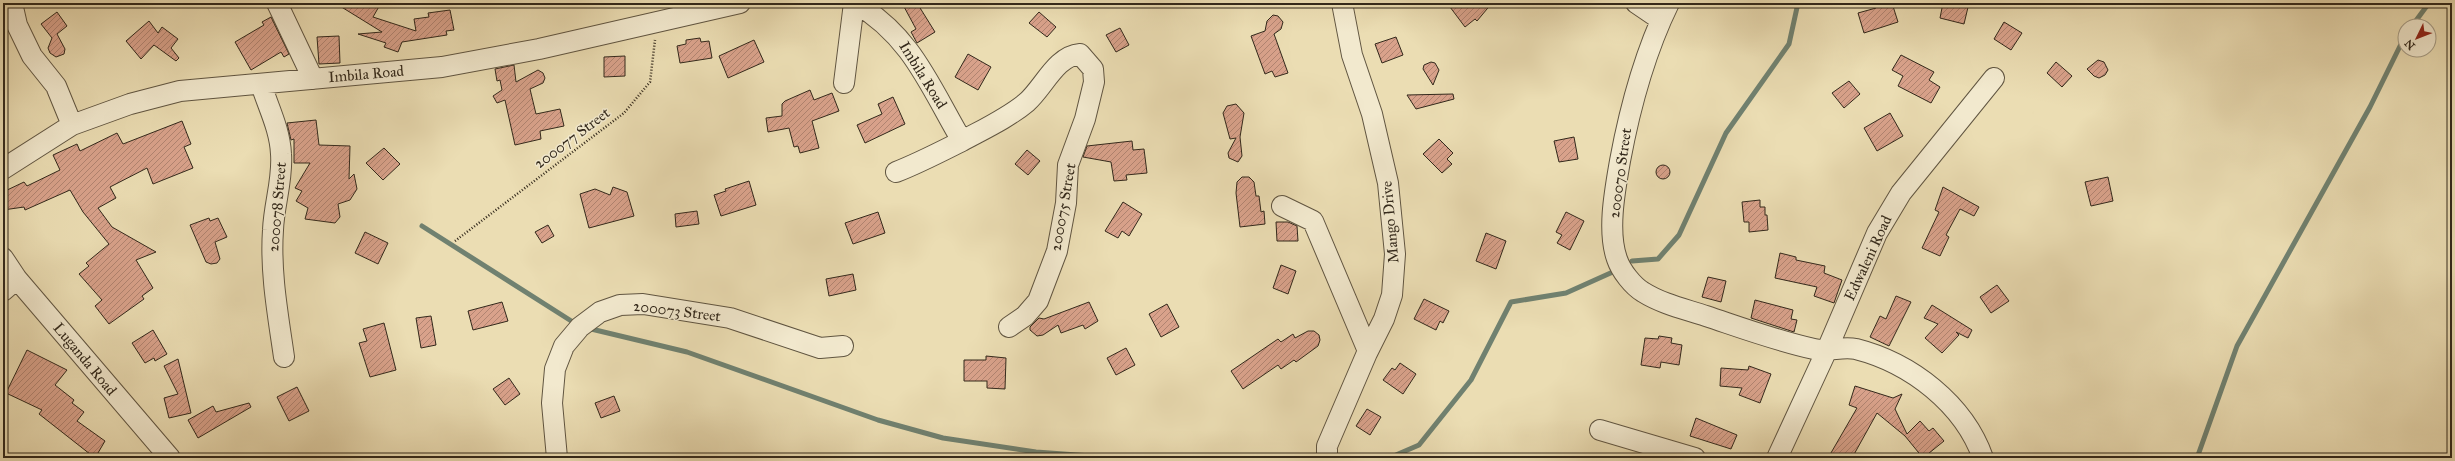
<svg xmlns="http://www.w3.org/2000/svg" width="2455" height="461" font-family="'IM FELL Great Primer',serif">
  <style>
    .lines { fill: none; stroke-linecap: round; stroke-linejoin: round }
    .stream { stroke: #708170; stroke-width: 5 }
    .building { fill: url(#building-hatch); stroke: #32281b }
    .minor-casing { stroke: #605541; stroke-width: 22 }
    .path { stroke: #32281b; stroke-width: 2.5; stroke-dasharray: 1 2; stroke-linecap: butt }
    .minor { stroke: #f2e9ce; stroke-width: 20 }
    .labels { text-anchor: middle; stroke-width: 3; stroke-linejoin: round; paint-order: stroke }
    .street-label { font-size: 15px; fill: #32281b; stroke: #f2e9ce }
  </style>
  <defs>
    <pattern id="building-hatch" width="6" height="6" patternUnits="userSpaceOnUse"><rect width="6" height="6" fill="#d9a28b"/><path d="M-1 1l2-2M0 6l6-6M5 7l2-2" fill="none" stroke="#b18471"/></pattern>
  </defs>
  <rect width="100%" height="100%" fill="#ebddb3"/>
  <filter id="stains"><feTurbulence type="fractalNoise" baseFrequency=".005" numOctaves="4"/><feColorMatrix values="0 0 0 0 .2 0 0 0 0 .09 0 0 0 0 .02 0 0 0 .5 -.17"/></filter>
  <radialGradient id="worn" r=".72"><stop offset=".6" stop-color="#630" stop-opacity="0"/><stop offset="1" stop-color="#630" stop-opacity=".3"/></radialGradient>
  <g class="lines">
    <path class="stream" d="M2412 26 2429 3
      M422 226 576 324
      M1632 261 1658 259 1679 235 1726 133 1789 44 1798 3
      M587 328 687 352 878 420 943 438 1036 452 1118 458
      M1389 458 1419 445 1471 380 1511 302 1566 293 1615 271
      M2197 458 2237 346 2370 107 2405 36"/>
  </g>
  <path class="building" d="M335 3H381L373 17 416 31 414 19 429 17 428 13 450 10 454 30 446 31 447 35 402 42 398 52 384 47 386 43 358 34 382 32Z
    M902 3H917L935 32 917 43 911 32 916 29Z
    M1447 3H1492L1477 21 1475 19 1465 27Z
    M1875 3H1892L1898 22 1864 33 1858 13 1876 8Z
    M1943 3H1969L1964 24 1940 18Z
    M57 12 67 26 57 34 65 49 64 54 56 57 50 53 48 48 52 38 41 24Z
    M1039 12 1056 27 1047 37 1029 23Z
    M1273 15 1278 16 1283 22 1281 29 1274 34 1288 73 1275 77 1272 71 1265 74 1251 36 1265 31 1267 21Z
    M271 17 289 54 284 57 281 52 251 70 235 42 264 25 262 22Z
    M149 21 158 33 162 27 178 39 171 48 179 58 176 61 154 45 141 59 126 41Z
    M2004 22 2022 33 2011 50 1994 39Z
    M1120 28 1129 45 1116 52 1106 35Z
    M339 36 340 63 319 64 317 37Z
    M1396 37 1403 55 1382 63 1375 44Z
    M700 38 701 42 709 41 712 58 680 63 677 46 686 44V40Z
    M754 40 764 62 728 78 719 56Z
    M968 54 991 67 978 90 955 77Z
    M1901 55 1934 72 1929 80 1940 87 1931 103 1898 86 1903 76 1892 70Z
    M625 56V76L604 77V57Z
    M2098 60 2104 62 2108 70 2105 75 2099 78 2094 76 2087 69Z
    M1431 62 1435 63 1439 70 1433 85 1423 69 1424 65Z
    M2056 62 2072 76 2062 87 2047 73Z
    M514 65 516 82 538 70 543 73 545 78 543 83 530 89 536 114 560 109 564 126 540 131 541 139 515 145 505 100 497 103 493 96 502 90 500 80 497 81 495 69Z
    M1849 81 1860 94 1844 108 1832 93Z
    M810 90 814 100 832 93 839 111 812 121 819 148 800 153 798 146 794 147 789 128 768 132 766 118 782 116V104L785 101Z
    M1453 94 1454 99 1416 109 1407 95Z
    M893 97 905 124 865 143 857 125 882 114 878 104Z
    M1236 104 1244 113 1240 137 1242 156 1238 162 1229 158 1228 153 1236 138 1230 139 1223 113 1227 106Z
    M1890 113 1903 136 1877 151 1864 128Z
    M316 120 319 145 350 146 349 179 354 174 357 189 350 200 338 204 340 217 335 223 305 219 308 208 296 201 302 191 295 188 310 163H294V139L291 140 287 123Z
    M182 121 191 144 184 147 193 168 153 184 147 168 110 187 116 198 98 208 112 227 156 252 136 260 153 288 142 296 144 299 109 324 95 306 102 300 79 274 89 266 86 263 109 244 83 212 70 190 25 210 24 207 3 210V192L24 182 27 186 60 170 53 155 77 144 80 151 117 133 123 144Z
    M1574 137 1578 159 1559 162 1554 141Z
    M1439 139 1453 153 1447 159 1452 164 1442 173 1423 154Z
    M1132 141 1133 150 1144 149 1147 173 1126 175 1127 180 1114 181 1111 162 1083 157 1087 146Z
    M384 148 400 164 383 180 366 163Z
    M1027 150 1040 161 1028 175 1015 164Z
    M1656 172a7 7 0 1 1 14 0a7 7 0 1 1-14 0Z
    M1242 177H1249L1254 182 1256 196H1259L1261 212 1264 211 1265 224 1240 227 1236 193 1237 182Z
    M2108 177 2113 201 2091 206 2085 182Z
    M749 181 756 205 721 216 714 195 726 191 725 189Z
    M613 187 627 192 634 216 589 228 580 194 595 189 610 195Z
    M1943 187 1979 207 1974 216 1960 209 1946 235 1949 237 1940 256 1922 248 1939 212 1935 210Z
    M1760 200V207H1765V215H1767L1768 230 1749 232V222H1744L1742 202Z
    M1123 202 1142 214 1129 236 1122 231 1118 238 1105 231Z
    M697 211 699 224 676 227 675 214Z
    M878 212 885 233 853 244 845 223Z
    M1566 212 1584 221 1570 250 1557 243 1562 235 1556 232Z
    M209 218 210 221 218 218 227 237 215 242 220 259 217 263 211 264 206 262 190 225Z
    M1276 222H1288L1297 226 1298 241H1277Z
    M548 225 554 236 542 243 535 232Z
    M365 232 388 243 378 264 355 253Z
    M1486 233 1506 241 1496 269 1476 261Z
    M1780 253 1796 257V260L1825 266 1824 273 1842 280 1834 303 1814 296 1817 287 1775 278Z
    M1281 265 1296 271 1288 294 1273 288Z
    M853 274 856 290 829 296 826 279Z
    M1708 277 1726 281 1721 302 1702 297Z
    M1997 285 2009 301 1991 313 1980 297Z
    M1896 296 1911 302 1889 346 1870 337 1880 316 1886 319Z
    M1424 299 1449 311 1443 323 1440 321 1436 330 1414 319Z
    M1755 300 1793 310 1791 319 1797 320 1794 332 1751 318Z
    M502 302 508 321 473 330 468 311Z
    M1089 302 1098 321 1085 329 1083 325 1061 333 1058 325 1043 335 1037 336 1030 330V327L1039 318 1044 319Z
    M1167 304 1179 327 1161 337 1149 314Z
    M1932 305 1972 330 1968 338 1956 332 1959 335 1942 353 1925 338 1938 324 1924 318Z
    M431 316 436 345 421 348 416 318Z
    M384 323 396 370 370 377 359 343 367 341 363 329Z
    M153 330 167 354 155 361 154 358 145 363 132 343Z
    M1308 331H1314L1319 335 1320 340 1318 346 1296 362 1294 360 1281 369 1278 365 1243 389 1231 371 1278 339 1281 342 1293 334 1295 338Z
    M1659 336 1672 338 1671 343 1682 345 1679 365 1661 362 1660 368 1641 365 1645 338 1658 339Z
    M1126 348 1135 365 1116 375 1107 358Z
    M27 350 67 370 55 385 74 400 72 403 84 412 77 421 105 441 95 458 39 414 42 410 6 393Z
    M986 356 1006 358 1005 389 987 388V381H964V360H986Z
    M178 359 191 413 169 418 164 398 178 394 164 366Z
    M1400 363 1416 374 1403 394 1383 380 1392 368 1395 370Z
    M1749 366 1771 374 1760 403 1739 395 1742 388 1720 386 1721 368 1748 370Z
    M509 378 520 394 505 405 493 389Z
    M1855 386 1893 398 1902 394 1895 409 1907 434 1920 421 1929 431 1933 428 1944 441 1923 458 1905 436 1877 413 1852 458H1828L1857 408 1849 405Z
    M297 387 309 411 289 421 277 397Z
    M614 396 620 411 601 418 595 403Z
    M249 403 251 407 198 438 188 420 213 406 216 412Z
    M1367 409 1381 417 1370 435 1356 426Z
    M1696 418 1737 435 1731 449 1690 436Z"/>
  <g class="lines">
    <defs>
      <path id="minor" d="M12 3 17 25 32 56 56 86 72 125
        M277 3 313 79
        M855 3C912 36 930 87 962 141
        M1636 3 1661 20
        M1669 3C1645 52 1630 107 1620 161 1615 190 1607 231 1617 259 1621 271 1633 286 1643 292 1662 304 1685 309 1706 316 1742 328 1777 341 1814 349 1829 352 1842 346 1856 349 1911 363 1964 404 1983 458
        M844 83 854 3
        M261 84C268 107 280 129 281 154 283 180 274 204 273 230 270 272 278 315 284 357
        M3 169 72 125 130 104 180 91 442 67 539 49 740 3
        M896 172C919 163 940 152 962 141 984 129 1008 118 1027 102 1044 87 1056 56 1080 54L1093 69 1094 82 1085 119 1068 165 1066 203 1057 251 1038 301 1025 316 1009 327
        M1282 206 1313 221 1368 351
        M3 258 17 279 170 458
        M3 291 17 279
        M1600 430 1695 458
        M557 458 552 403 555 369 564 346 580 327 600 312 620 305 643 304 730 318 820 348 843 346
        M1327 458V446L1367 353 1384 319 1392 295 1395 254 1388 183 1372 114 1352 55 1342 3
        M1777 458 1826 352 1877 233 1901 193 1994 78"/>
    </defs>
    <use href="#minor" class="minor-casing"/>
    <path class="path" d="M455 241 624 113 650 82 655 40"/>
    <use href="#minor" class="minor"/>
  </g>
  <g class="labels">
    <g class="street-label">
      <text transform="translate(366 74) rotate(-5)" y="5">Imbila Road</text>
      <text transform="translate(923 75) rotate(58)" y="5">Imbila Road</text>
      <text transform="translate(572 138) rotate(-37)" y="5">200077 Street</text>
      <text transform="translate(1620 173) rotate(-82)" y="5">200070 Street</text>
      <text transform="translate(277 207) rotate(-85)" y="5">200078 Street</text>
      <text transform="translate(1063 207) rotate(-80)" y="5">200075 Street</text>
      <text transform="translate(1390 222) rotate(-95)" y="5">Mango Drive</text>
      <text transform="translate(1868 258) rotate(-65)" y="5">Edwaleni Road</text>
      <text transform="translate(677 311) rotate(7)" y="5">200073 Street</text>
      <text transform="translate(85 359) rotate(50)" y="5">Luganda Road</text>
    </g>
  </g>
  <rect width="2455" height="461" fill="none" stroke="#ebddb3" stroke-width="16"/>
  <rect x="4" y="4" width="2447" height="453" fill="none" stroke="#32281b" stroke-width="2"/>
  <rect x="8" y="8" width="2439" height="445" fill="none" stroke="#32281b"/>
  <g transform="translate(2417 38) rotate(227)"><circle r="19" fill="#f2e9ce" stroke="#a59c86"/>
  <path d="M0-3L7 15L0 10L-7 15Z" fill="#8f2418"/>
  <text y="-6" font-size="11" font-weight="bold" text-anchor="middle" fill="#32281b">N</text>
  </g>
  <rect width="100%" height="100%" filter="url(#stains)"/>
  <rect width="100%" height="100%" fill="url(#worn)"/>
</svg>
